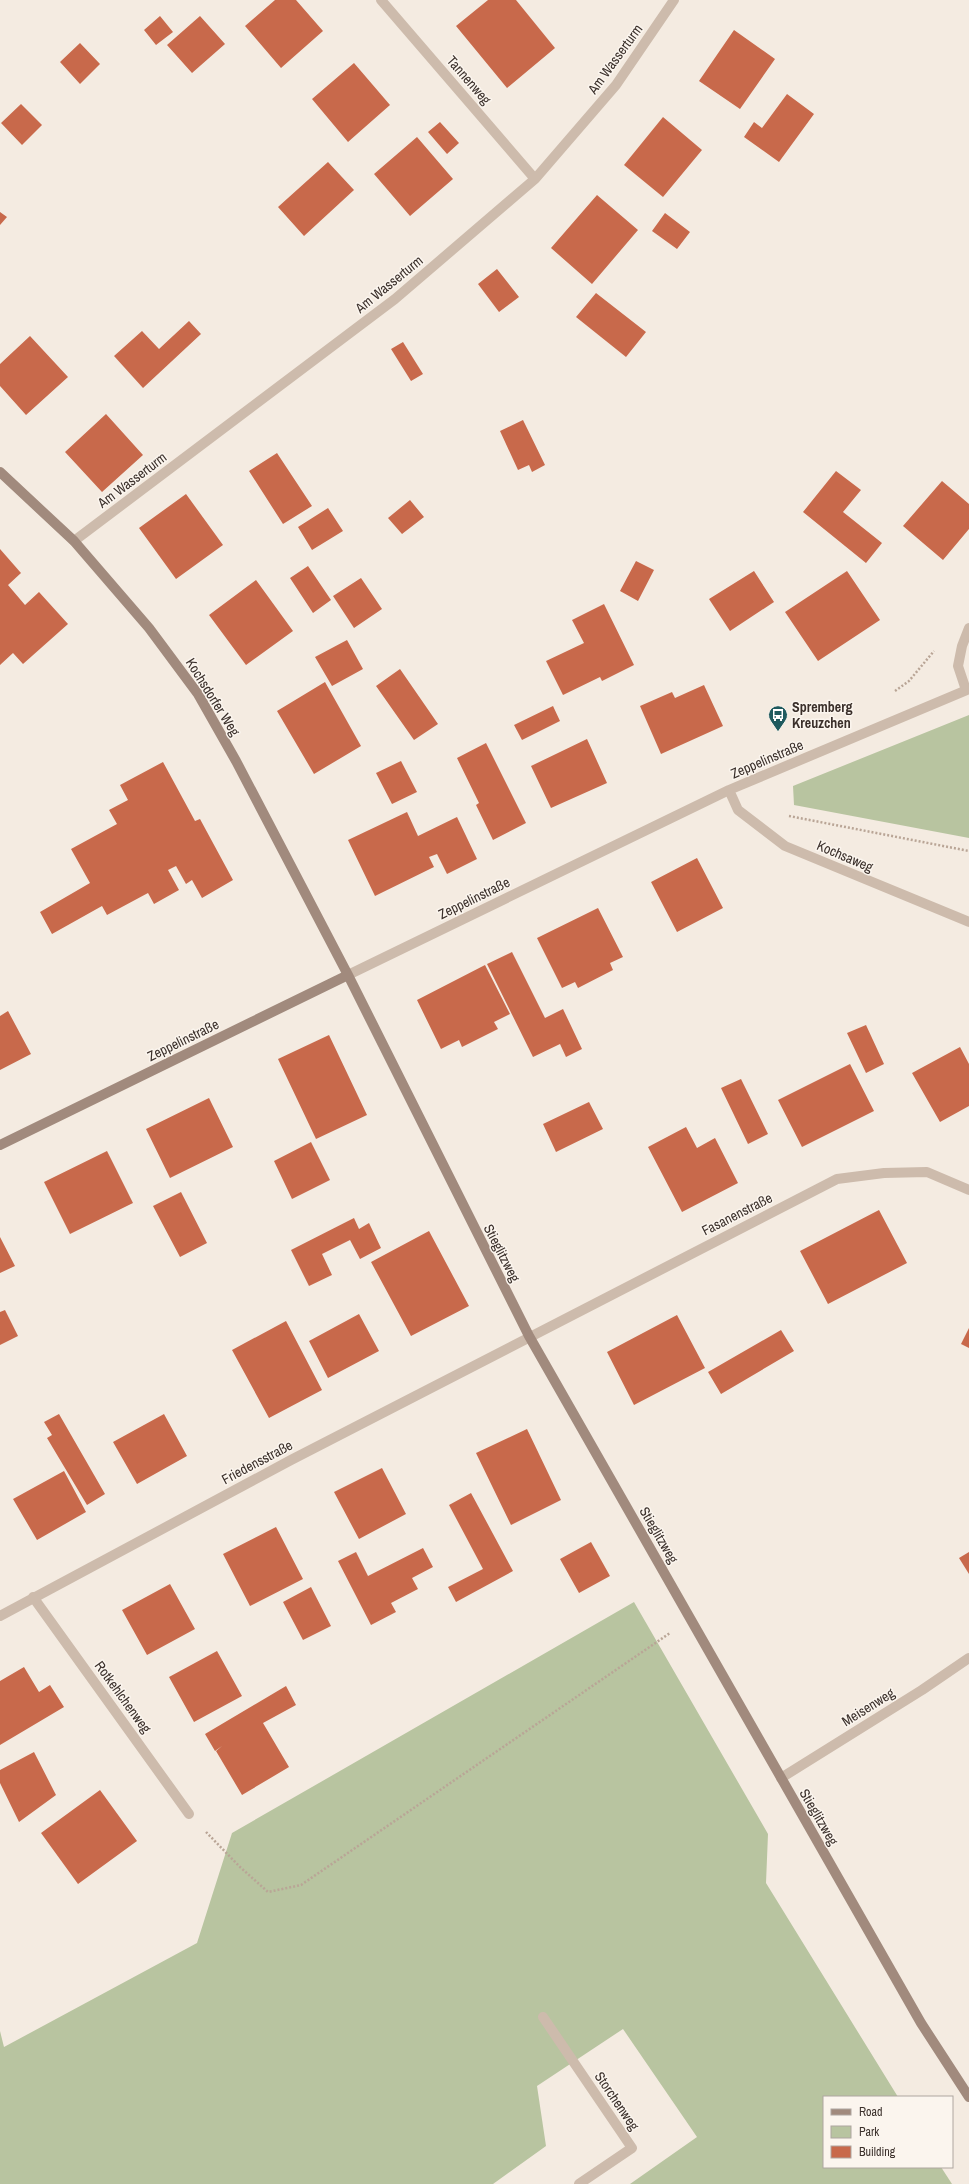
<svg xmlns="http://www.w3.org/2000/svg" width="969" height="2184" font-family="'Archivo Narrow',sans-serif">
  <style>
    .green { fill: #b8c4a0 }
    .building { fill: #c8694b }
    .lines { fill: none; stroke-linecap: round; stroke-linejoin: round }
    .path { stroke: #b9a596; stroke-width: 2.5; stroke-dasharray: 2 2; stroke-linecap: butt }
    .street { stroke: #cdbbac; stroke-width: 10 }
    .secondary { stroke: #a18a7d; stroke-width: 10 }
    .labels { text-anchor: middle; stroke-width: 3; stroke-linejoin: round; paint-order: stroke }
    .street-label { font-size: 14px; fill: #3b302b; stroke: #fbf5ee }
    .poi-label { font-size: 14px; font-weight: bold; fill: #3b302b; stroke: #fbf5ee; text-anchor: start }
  </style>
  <rect width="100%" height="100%" fill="#f4ebe1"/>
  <path class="green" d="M969 715V838L794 805 793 786Z
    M634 1602 768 1834 766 1883 898 2097H824V2167H941L952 2184H630L697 2137 623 2029 537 2086 546 2146 493 2184H0V2031L4 2047 197 1943 232 1833Z"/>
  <path class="building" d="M275 0H296L323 31 281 68 245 26Z
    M488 0H516L555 48 507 88 456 26Z
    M160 16 173 32 156 45 144 30Z
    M200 16 225 44 192 73 167 45Z
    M734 30 775 59 740 109 699 81Z
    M80 43 100 64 80 84 60 62Z
    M354 63 390 105 348 142 312 99Z
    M787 94 814 114 779 162 744 137 754 122 762 128Z
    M21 104 42 125 22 145 1 123Z
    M663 117 702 150 663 197 624 165Z
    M440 122 459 143 447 154 428 132Z
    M417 137 453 179 410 216 374 174Z
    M328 162 354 190 304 236 278 207Z
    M597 195 638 230 592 284 551 248Z
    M0 212 7 217 0 225Z
    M665 213 690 232 677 249 652 231Z
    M497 269 519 297 499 312 478 284Z
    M596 293 646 332 626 357 576 317Z
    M189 321 201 334 143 388 114 356 142 331 159 349Z
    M30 336 68 377 26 415 0 386V364Z
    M403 342 423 374 411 381 391 349Z
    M106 414 143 455 102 492 65 452Z
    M523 420 545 465 532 472 529 465 518 470 500 431Z
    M277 453 312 506 283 524 249 471Z
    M836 471 861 490 843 512 882 543 866 563 803 512Z
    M942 481 969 504V529L943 560 903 526Z
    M186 494 223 545 176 579 139 528Z
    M410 500 424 517 402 534 388 518Z
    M328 508 343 531 312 550 298 527Z
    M0 549 21 573 8 585 25 605 39 592 68 624 23 664 13 653 0 665Z
    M636 561 654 570 638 601 620 591Z
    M308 566 331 600 313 613 290 578Z
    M754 571 774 602 730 631 709 599Z
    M847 571 880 620 818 661 785 612Z
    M361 578 382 609 354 628 333 596Z
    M256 580 293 631 246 665 209 615Z
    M604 604 634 665 602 681 600 677 563 695 546 661 584 643 572 620Z
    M347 640 363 669 332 686 315 657Z
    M400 669 438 724 414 740 376 686Z
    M325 682 361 746 314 774 277 711Z
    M704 685 723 726 661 754 640 706 672 692 675 698Z
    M553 706 560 721 522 740 514 725Z
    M587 739 607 783 551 808 531 766Z
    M486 743 526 823 493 840 476 805 479 803 457 758Z
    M401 761 417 792 392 804 376 773Z
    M163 762 195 821 200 819 233 880 202 898 192 880 186 884 176 866 168 870 179 890 154 904 148 893 107 915 102 906 52 934 40 912 90 883 71 849 117 824 109 810 128 800 120 785Z
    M407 812 418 836 457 817 477 859 447 874 437 854 429 857 434 867 375 896 348 840Z
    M697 858 723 908 677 932 651 882Z
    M598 908 623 957 610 963 613 970 578 988 575 982 562 988 537 938Z
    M512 952 545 1018 563 1009 582 1049 566 1057 560 1044 533 1057 487 964Z
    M485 965 510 1014 494 1022 498 1029 462 1047 459 1040 441 1049 417 1000Z
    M8 1011 31 1054 0 1070V1016Z
    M866 1025 884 1064 866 1073 847 1033Z
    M329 1035 367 1115 316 1139 278 1059Z
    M960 1047 969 1064V1106L940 1122 912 1073Z
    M850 1064 874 1111 802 1147 778 1100Z
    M741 1079 768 1134 748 1144 721 1088Z
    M209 1098 233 1147 170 1178 146 1129Z
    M589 1102 603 1129 556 1152 543 1124Z
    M686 1127 697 1148 715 1138 738 1183 682 1212 648 1147Z
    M311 1142 330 1180 292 1199 274 1161Z
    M107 1151 133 1203 70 1234 44 1182Z
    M181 1192 207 1243 180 1257 153 1206Z
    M879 1210 907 1263 828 1304 800 1251Z
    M354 1218 359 1229 369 1223 381 1248 360 1259 350 1240 322 1254 332 1275 309 1286 291 1250Z
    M429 1231 469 1306 411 1336 371 1262Z
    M0 1237 15 1266 0 1273Z
    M5 1310 18 1336 0 1345V1312Z
    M359 1314 379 1351 328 1378 309 1341Z
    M677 1315 705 1368 634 1405 607 1352Z
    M286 1321 322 1390 269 1418 232 1350Z
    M969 1328V1348L961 1344Z
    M781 1330 794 1351 721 1394 708 1372Z
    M59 1414 105 1494 87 1505 47 1438 52 1435 44 1422Z
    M164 1414 187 1456 137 1484 113 1442Z
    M527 1429 561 1500 511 1525 476 1453Z
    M382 1468 406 1514 359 1539 334 1492Z
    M64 1471 86 1512 37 1540 13 1499Z
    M471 1493 513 1571 456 1602 448 1587 483 1569 449 1505Z
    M276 1527 303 1579 250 1606 223 1554Z
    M591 1542 610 1576 579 1593 560 1559Z
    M423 1548 433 1567 412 1578 418 1589 391 1603 396 1612 371 1625 338 1561 356 1552 368 1576Z
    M969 1552V1574L959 1558Z
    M170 1584 195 1629 147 1655 122 1610Z
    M311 1587 331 1626 303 1640 283 1602Z
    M217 1651 242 1696 194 1722 169 1677Z
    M24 1667 39 1692 50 1685 64 1707 0 1745V1681Z
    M286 1686 296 1705 263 1723 289 1767 242 1795 216 1751 222 1746 215 1751 205 1734Z
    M34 1752 56 1795 19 1822 0 1783V1770Z
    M100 1790 137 1841 78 1884 41 1833Z"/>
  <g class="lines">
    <path class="path" d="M895 691 909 681 934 651
      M789 816 969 851
      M206 1832 240 1867 268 1892 301 1885 670 1633"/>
    <path class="street" d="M381 0 535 179
      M74 541 395 299 535 179 616 85 674 0
      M966 690 958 666 962 646 969 628
      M729 790 738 810 785 846 969 922
      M348 975 729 790 969 689
      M33 1597 189 1814
      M0 1616 291 1460 837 1179 884 1173 927 1172 969 1190
      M781 1778 922 1690 969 1658
      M543 2017 632 2148 579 2184"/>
    <path class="secondary" d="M0 472 74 541 149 628 198 694 236 761 348 975 529 1336 921 2023 969 2097
      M0 1145 348 975"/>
  </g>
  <defs>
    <symbol id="bus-pin" viewBox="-11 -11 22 30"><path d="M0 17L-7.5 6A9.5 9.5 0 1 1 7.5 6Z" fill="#1f5a5e" stroke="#fbf5ee"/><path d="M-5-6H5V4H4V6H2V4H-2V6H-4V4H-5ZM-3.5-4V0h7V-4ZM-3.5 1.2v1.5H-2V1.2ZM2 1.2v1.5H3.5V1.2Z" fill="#fff"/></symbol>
  </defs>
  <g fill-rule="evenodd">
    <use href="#bus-pin" x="767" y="704" width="22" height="30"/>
  </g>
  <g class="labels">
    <g class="street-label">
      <text transform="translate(615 59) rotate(-54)" y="5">Am Wasserturm</text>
      <text transform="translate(469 80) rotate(49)" y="5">Tannenweg</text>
      <text transform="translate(389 284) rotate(-39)" y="5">Am Wasserturm</text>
      <text transform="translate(132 480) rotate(-37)" y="5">Am Wasserturm</text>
      <text transform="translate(213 697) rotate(58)" y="5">Kochsdorfer Weg</text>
      <text transform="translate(767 759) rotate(-23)" y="5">Zeppelinstraße</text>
      <text transform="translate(845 856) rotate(23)" y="5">Kochsaweg</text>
      <text transform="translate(474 898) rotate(-26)" y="5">Zeppelinstraße</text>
      <text transform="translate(183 1040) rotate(-26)" y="5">Zeppelinstraße</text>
      <text transform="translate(737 1214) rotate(-27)" y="5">Fasanenstraße</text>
      <text transform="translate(502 1253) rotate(63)" y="5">Stieglitzweg</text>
      <text transform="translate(257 1462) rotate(-28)" y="5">Friedensstraße</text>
      <text transform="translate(659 1535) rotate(60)" y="5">Stieglitzweg</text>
      <text transform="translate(123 1697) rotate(54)" y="5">Rotkehlchenweg</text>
      <text transform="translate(868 1707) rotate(-32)" y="5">Meisenweg</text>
      <text transform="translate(819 1817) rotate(60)" y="5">Stieglitzweg</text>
      <text transform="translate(617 2101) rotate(56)" y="5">Storchenweg</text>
    </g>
    <g class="poi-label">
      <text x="792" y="712">Spremberg<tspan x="792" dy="16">Kreuzchen</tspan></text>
    </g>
  </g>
  <rect x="823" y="2096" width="130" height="72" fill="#fbf5ee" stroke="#aea6a0"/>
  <rect x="831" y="2109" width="20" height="6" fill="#a18a7d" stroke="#aea6a0"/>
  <text x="859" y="2116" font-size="12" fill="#3b302b">Road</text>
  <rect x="831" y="2126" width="20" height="12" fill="#b8c4a0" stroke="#aea6a0"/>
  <text x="859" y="2136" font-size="12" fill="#3b302b">Park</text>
  <rect x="831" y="2146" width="20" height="12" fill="#c8694b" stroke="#aea6a0"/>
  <text x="859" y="2156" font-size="12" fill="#3b302b">Building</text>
</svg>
